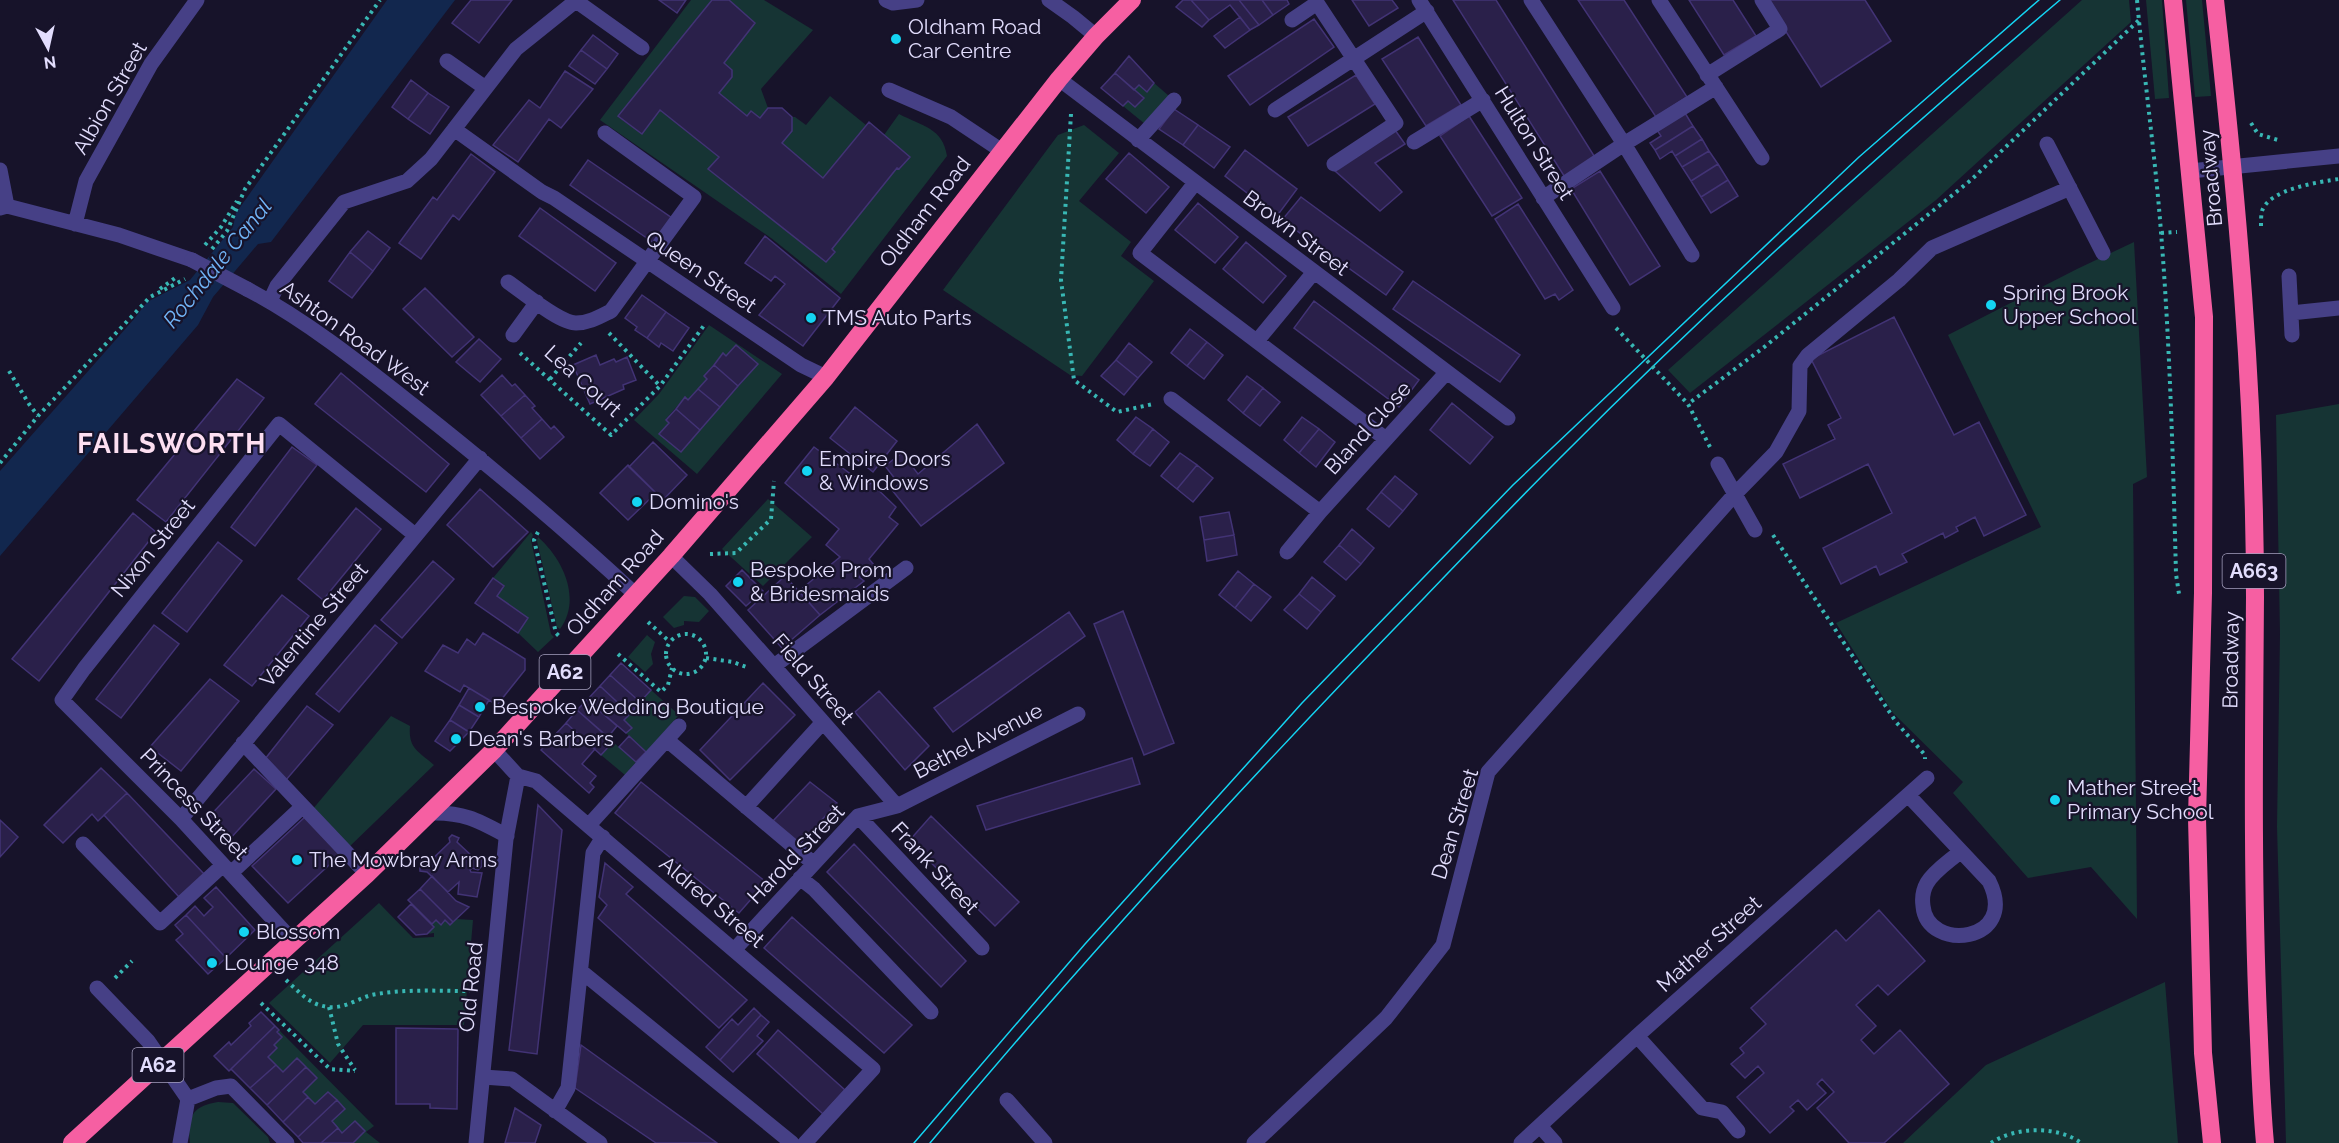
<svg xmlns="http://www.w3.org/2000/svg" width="2339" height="1143" font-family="Raleway,sans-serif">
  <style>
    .green { fill: #163434; fill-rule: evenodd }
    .water { fill: #12274e }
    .building { fill: #2a204a; stroke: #423375; stroke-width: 1.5 }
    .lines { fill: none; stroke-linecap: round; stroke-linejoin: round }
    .path { stroke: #38b7b4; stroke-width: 4; stroke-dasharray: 3 4.5; stroke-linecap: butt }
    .minor { stroke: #464086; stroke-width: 15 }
    .highway { stroke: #f65fa2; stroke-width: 18 }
    .tram { stroke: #14d4f2; stroke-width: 1.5 }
    .path-bridge { stroke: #38b7b4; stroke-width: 4; stroke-dasharray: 3 4.5; stroke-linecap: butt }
    .minor-bridge { stroke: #464086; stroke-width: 15 }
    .poi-dot { fill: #14d4f2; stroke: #17132a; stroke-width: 2 }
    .labels { text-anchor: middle; stroke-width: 4.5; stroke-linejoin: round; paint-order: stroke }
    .shield { fill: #17132a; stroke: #a5a0be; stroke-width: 1.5 }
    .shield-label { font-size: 20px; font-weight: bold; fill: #e2ddfd }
    .poi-label { font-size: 21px; fill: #e2ddfd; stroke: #17132a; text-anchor: start }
    .street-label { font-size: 21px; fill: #e2ddfd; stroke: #17132a }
    .water-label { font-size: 22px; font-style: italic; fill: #71b4f7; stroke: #17132a }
    .district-label { font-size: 27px; font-weight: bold; letter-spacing: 1.5px; fill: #fddff1; stroke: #17132a }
  </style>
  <rect width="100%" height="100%" fill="#17132a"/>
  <path class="green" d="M691 0H712L618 117 642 134 660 110 719 157 709 169 826 262 835 252 832 249 897 168 900 169 910 157 884 135 899 114C922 126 943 128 947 156L841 294 771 238 600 120Z
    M729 0H764L813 30 761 89 768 108 760 118 751 111 747 116 719 93 732 77V70L724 63 755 23Z
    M2082 0H2129L2131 22 1936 200 1690 393 1668 370Z
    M2146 0H2162L2169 98 2155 99Z
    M2186 0H2202L2211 96 2195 97Z
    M1154 83 1169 96 1145 124 1123 106 1128 101 1135 107 1143 98 1134 90 1139 85 1147 92Z
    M830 96 866 125 823 178 782 143 792 117H795L806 125Z
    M1084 125 1119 153 1079 201 1131 242 1121 256 1154 281 1082 376 1070 375 943 290 1058 135Z
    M2134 242 2147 477 2133 484 2137 919 2091 867 2028 878 1953 793 1963 782 1893 713 1836 623 2041 527 1948 335 2077 269Z
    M709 325 782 374 697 474 634 420 659 394ZM736 345 758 364 681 452 660 434 669 423 666 419 685 397 688 400 707 379 704 376 723 353 726 356Z
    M2339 404V1143H2286L2277 827 2280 634 2276 415Z
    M768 499 812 537 763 586 722 549Z
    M531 532 533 535 531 540 551 634 554 637 538 652 518 633 528 618 497 596 504 586 493 578Z
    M538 537C563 559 582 599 560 629L557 627 537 541Z
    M684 596 695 597 709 611 699 622 684 621V625L674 628 663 617Z
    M647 635 655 642 651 654 653 664 645 672 628 657Z
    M651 690 679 715 646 752 626 733 632 728 624 720Z
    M391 716 410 726C408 748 418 751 434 765L348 848 312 810Z
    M613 742 636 762 625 775 601 755Z
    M379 903 413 938 434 937V933L427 934 434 927 432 924 436 920 441 925 445 920 450 925 456 919 473 920 464 1025H363L330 1063 269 1003Z
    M2165 982 2178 1143H1903L1986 1065Z
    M279 1030 374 1126 366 1132 380 1143H353L365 1131 355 1121 342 1133 332 1121 345 1109 328 1092 315 1104 303 1092 316 1078 297 1058 283 1072 268 1057 277 1048 274 1045Z
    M218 1102 233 1103 268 1137 270 1143H190C187 1117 192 1106 218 1102Z"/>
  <path class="water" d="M387 0H455L271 242 258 244 213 297 198 325 0 556V471L134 319 147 302 190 280 233 227 236 213Z"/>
  <path class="building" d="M471 0H512L479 43 452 23Z
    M659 0H686L677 13Z
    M712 0H729L755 23 724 63 732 70V77L719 93 747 116 751 111 760 118 768 108H782L792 117V131L782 143 823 178 869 122 910 157 899 169 897 168 832 249 835 252 826 262 708 169 719 157 660 110 642 134 618 116Z
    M1183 0H1191L1209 20 1202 27 1176 7Z
    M1191 0H1239L1259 25 1250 30 1230 5 1209 20Z
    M1239 0H1262L1273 15 1259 25Z
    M1262 0H1287L1289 4 1273 15Z
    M1352 0H1392L1398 8 1369 26Z
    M1453 0H1496L1596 159 1566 179Z
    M1578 0H1624L1687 97 1656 117Z
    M1689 0H1733L1756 36 1724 55Z
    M1766 0H1865L1891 41 1821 87Z
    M1240 17 1250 30 1225 48 1214 36Z
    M1314 19 1334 47 1250 105 1228 76Z
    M593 35 618 54 607 69 581 50Z
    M1418 37 1461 105 1426 126 1382 59Z
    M581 50 607 69 595 84 569 66Z
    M1129 56 1154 83 1147 92 1139 85 1134 90 1115 73Z
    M565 71 593 89 561 128 549 119 518 162 493 145 529 100 540 108Z
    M1115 73 1144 98 1135 107 1128 101 1123 106 1101 88Z
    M1356 75 1375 104 1308 146 1288 117Z
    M411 80 428 93 408 119 392 107Z
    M428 93 449 107 430 134 408 119Z
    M1174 109 1198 125 1183 145 1159 129Z
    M1685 113 1693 126 1655 150 1650 143 1661 136 1657 130Z
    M1469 116 1522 198 1492 216 1440 136Z
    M1198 125 1230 147 1214 168 1183 145Z
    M1693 126 1702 139 1675 156 1672 151 1660 159 1655 150Z
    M1395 130 1405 144 1375 163 1402 192 1380 211 1334 170Z
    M1702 139 1709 151 1682 167 1675 156Z
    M1245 150 1297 189 1277 216 1225 176Z
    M1709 151 1718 164 1691 181 1682 167Z
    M1129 153 1169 187 1146 213 1106 179Z
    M471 154 495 172 459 220 453 215 421 259 399 243 433 197 437 200Z
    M588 160 672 218 654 243 570 185Z
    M1718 164 1728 180 1701 197 1691 181Z
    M1600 171 1660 266 1630 285 1571 189Z
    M1728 180 1738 196 1711 213 1701 197Z
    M1301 197 1403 272 1386 295 1282 220Z
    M1198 203 1238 237 1215 263 1175 230Z
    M1518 204 1573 290 1559 300 1555 294 1545 299 1495 219Z
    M540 208 616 263 595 291 519 236Z
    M368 231 390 248 373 271 350 252Z
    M765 236 840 298 803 346 759 315 785 284 775 276 771 281 745 263Z
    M1246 242 1286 276 1263 303 1223 269Z
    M350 252 373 271 352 298 329 281Z
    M1413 281 1520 355 1500 382 1393 309Z
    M425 288 474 337 452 357 403 309Z
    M642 295 666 312 647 338 635 330 637 327 625 318Z
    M1314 301 1419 380 1399 407 1294 328Z
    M666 312 689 328 673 351 661 343 659 347 647 338Z
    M1894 317 1954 435 1979 422 2026 515 1984 536 1975 517 1956 527 1958 531 1945 538 1943 533 1902 554 1907 562 1880 575 1876 566 1841 584 1823 548 1892 513 1868 464 1800 498 1783 464 1835 439 1828 425 1841 418 1811 359Z
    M1190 329 1207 342 1187 366 1171 353Z
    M479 339 501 359 480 382 456 362Z
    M1207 342 1223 355 1204 379 1187 366Z
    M1129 343 1152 362 1138 378 1116 360Z
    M736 345 758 364 738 386 714 365 723 353 726 356Z
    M596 355 600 365 614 359 616 362 627 357 636 380 623 385 624 389 590 404 573 365Z
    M1116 360 1138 378 1124 395 1101 376Z
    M714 365 738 386 720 407 698 389 707 379 704 376Z
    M341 373 449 464 426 492 315 404Z
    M502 375 512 386 515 384 525 395 501 416 481 395Z
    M1247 376 1263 388 1243 413 1228 400Z
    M237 379 264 398 166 522 137 500Z
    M1263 388 1280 402 1260 426 1243 413Z
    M698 389 720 407 700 430 676 409 685 397 688 400Z
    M525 395 535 406 532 408 542 419 521 438 501 416Z
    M1452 403 1493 437 1470 464 1430 430Z
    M855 407 897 441 873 472 830 438Z
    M676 409 700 430 681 452 659 434 669 423 666 420Z
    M1136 417 1153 429 1133 454 1117 440Z
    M1302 417 1319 429 1299 453 1284 440Z
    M542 419 551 429 554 426 564 437 540 459 521 438Z
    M977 424 1004 463 921 526 892 490 899 484 885 466 902 453 918 474Z
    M1153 429 1169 442 1150 466 1133 454Z
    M1319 429 1335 442 1316 467 1299 453Z
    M653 442 687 475 663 500 629 467Z
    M292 447 317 465 255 546 231 527Z
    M814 447 867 486 871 483 896 507 889 517 898 524 869 559 874 565 859 577 864 581 820 615 799 591 840 557 826 545 839 529 785 483Z
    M1180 453 1197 465 1177 489 1161 476Z
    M628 465 656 493 628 520 600 493Z
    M1197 465 1213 478 1193 502 1177 489Z
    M1395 476 1417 494 1403 511 1381 492Z
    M480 489 528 532 493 567 447 525Z
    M1381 492 1403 511 1389 527 1367 509Z
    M356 508 381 529 323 600 298 579Z
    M1229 512 1234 535 1204 540 1200 517Z
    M133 513 156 532 39 681 12 659Z
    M1352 529 1374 548 1361 564 1339 545Z
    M1234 535 1237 555 1207 561 1204 540Z
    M218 542 242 561 187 632 162 613Z
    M1339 545 1361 564 1346 580 1324 562Z
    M433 561 454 579 402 638 381 620Z
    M742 570 763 591 746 606 726 586Z
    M1238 571 1254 584 1235 608 1219 595Z
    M785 576 820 615 782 648 748 610Z
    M1312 577 1335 596 1321 612 1299 594Z
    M493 578 504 586 497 596 528 618 518 633 475 603Z
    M1254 584 1271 597 1251 621 1235 608Z
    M1299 594 1321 612 1307 629 1284 610Z
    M282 595 309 616 252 686 224 665Z
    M1123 611 1174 743 1144 755 1094 624Z
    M1069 612 1085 636 953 732 934 708Z
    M154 625 179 644 121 718 96 699Z
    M375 625 397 643 339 712 316 694Z
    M483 633 525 659V670L497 705 464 685 460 692 425 671 443 645 458 653 467 639 475 645Z
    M621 663 651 690 640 702 610 675Z
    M610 675 640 702 630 714 600 686Z
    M210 679 239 701 181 771 150 747Z
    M763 683 795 715 730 780 700 750Z
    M600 686 630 714 624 720 632 728 626 733 587 700Z
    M469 688 489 700 479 717 459 705Z
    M879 691 929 746 905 770 855 712Z
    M587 700 617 726 608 737 577 710Z
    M459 705 479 717 469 732 450 720Z
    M307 706 333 725 286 780 265 759Z
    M577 710 613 742 601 755 566 723Z
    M450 720 469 732 450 751 435 741Z
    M566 723 595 749 582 764 596 776 590 783 594 787 589 793 541 750Z
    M629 736 646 752 636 762 619 747Z
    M1132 758 1140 784 986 830 977 806Z
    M101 768 127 793 98 821 92 814 63 843 44 825Z
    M254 769 276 789 228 841 206 820Z
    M641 782 766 882 739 913 615 813Z
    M810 782 837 803 799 845 772 822Z
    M127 793 205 875 179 897 104 815Z
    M538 805 562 830 537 1054 509 1050Z
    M306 816 341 854 288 903 252 866Z
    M931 816 1019 902 995 926 909 841Z
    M0 820 18 837 0 857Z
    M452 835 459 838 457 842 474 858 479 857 482 860V866L478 870 472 868 470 870 471 872 482 873 477 897 458 894 459 882 448 892 427 872 420 871V867L427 864 450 842 449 838Z
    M854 844 966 961 941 987 827 872Z
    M605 863 633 887 626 894 747 1000 719 1028 598 918 607 905 599 897Z
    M432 876 456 901 469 907 453 922 420 889Z
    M216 887 255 930 226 958 186 915 195 906 204 916 213 907 204 898Z
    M420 889 453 922 450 925 445 920 441 925 436 920 432 924 408 900Z
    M411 904 434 927 427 934 416 935 398 917Z
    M1879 910 1925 961 1888 995 1878 985 1856 1005 1876 1026 1861 1040 1874 1054 1900 1030 1949 1084 1884 1143H1849L1817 1108 1834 1092 1822 1079 1817 1084 1826 1093 1807 1110 1798 1100 1790 1107 1794 1111 1770 1133 1737 1097 1764 1073 1758 1066 1745 1078 1731 1064 1744 1053 1740 1048 1766 1024 1751 1008 1836 930 1846 941Z
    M186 915 226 958 208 974 176 940 183 934 175 925Z
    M792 917 912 1025 884 1053 764 948Z
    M754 1008 761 1015 720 1060 706 1047 732 1019 738 1025Z
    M261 1012 275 1026 229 1071 214 1056 229 1042 231 1045 251 1026 249 1023Z
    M761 1015 769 1022 757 1036 763 1041 733 1072 720 1060Z
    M275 1026 279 1030 277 1032 282 1037 274 1045 277 1048 268 1057 276 1065 250 1088 231 1069Z
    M396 1028 458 1029 457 1109 430 1108V1104H396Z
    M778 1030 845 1090 823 1114 757 1054Z
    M581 1045 717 1143H656L575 1088Z
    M297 1058 306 1067 267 1105 250 1088 276 1065 283 1072Z
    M306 1067 317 1078 303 1092 308 1097 283 1122 267 1105Z
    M328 1092 337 1100 298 1137 283 1122 308 1097 315 1104Z
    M337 1100 345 1109 332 1121 338 1128 321 1143H303L298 1137Z
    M515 1108 541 1125 535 1143H505Z
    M355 1121 365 1131 353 1143H321L338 1128 342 1133Z"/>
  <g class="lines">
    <path class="path" d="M2137 0C2144 77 2155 154 2161 232 2170 345 2173 460 2176 574L2179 594
      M1071 114 1061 280 1074 380 1117 412 1153 404
      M2251 123 2258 134 2278 140
      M2261 226C2261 221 2261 215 2262 211 2269 189 2319 182 2339 179
      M2161 233 2177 232
      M205 245 221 227 237 201
      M212 249 227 231 245 189 380 0
      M160 289 178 276
      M609 333 660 386
      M520 353 611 435 660 386 705 324
      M9 371 29 404 38 416
      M550 379 581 343
      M1710 447 1688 404 1763 348 1971 180 2140 19
      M0 463 38 416 150 297 185 279
      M538 532 534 540 556 633 560 637
      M1773 535 1896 722 1925 755V759
      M710 554 736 553 771 519 774 481
      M648 622 670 642
      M666 654a20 20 0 1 1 40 0a20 20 0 1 1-40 0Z
      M618 654 661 692 668 685 672 668
      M706 658 733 662 749 668
      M115 978 132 961
      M286 980C299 992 310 1005 328 1007 347 1009 360 996 377 994 407 989 439 991 470 991
      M261 1003 330 1069 355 1071
      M329 1007 338 1044 355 1070
      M1991 1143C2014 1127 2057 1125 2081 1143"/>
    <path class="minor" d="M886 0 893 3 917 0
      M1049 0 1073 17 1096 36
      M1419 0 1613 308
      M1531 0 1624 144 1692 255
      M1659 0 1762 158
      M576 1 642 48
      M1292 20 1317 3 1396 123 1334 164
      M447 61 484 87
      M1707 75 1780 29 1762 0
      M1059 79 1508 418
      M889 90 951 117 1002 151
      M1275 110 1427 11
      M454 129 542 192 554 198 801 365 826 377
      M1138 140 1174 100
      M1414 142 1483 100
      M2047 144 2103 253
      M0 170 7 206
      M2190 171 2339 156
      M1195 183 1140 253 1386 439
      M1543 198 1624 144 1716 87
      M0 208 7 206 119 235 192 260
      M75 224 86 181 151 64 197 0
      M2289 276 2292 335
      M508 282C523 292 559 323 576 323 589 323 599 317 611 311L694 197 605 133
      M247 289C306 320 361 364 414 406 490 466 564 528 635 594
      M270 301 277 286 344 202 407 181 431 159 516 49 577 0
      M2291 313 2339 308
      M513 335 537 302
      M1257 341 1314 272
      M1171 399 1320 512
      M1718 464 1755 530
      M1287 552 1320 512 1446 373
      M671 556 710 594 897 806
      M774 666 906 568
      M667 740 813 863
      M243 743 367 874
      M494 750 518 776
      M518 776 536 781 873 1069 805 1143
      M1908 795 1989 881C2020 943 1927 953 1923 906 1922 899 1923 890 1927 883 1935 870 1950 861 1961 851
      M746 807 823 722
      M431 813C464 812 479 821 507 836
      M858 816 982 948
      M181 819 480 458
      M589 825 679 726
      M83 844 160 923 223 865
      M231 873 302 807
      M800 878 814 889 931 1012
      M293 941 181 819 62 700 84 669 279 424 415 535
      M735 949 858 816 897 806 1078 714
      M582 972 792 1143
      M97 988 148 1041 188 1099
      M1637 1036 1702 1108 1722 1112 1738 1131
      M483 1077 512 1079 600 1143
      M188 1099 216 1088 231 1086 287 1143
      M1007 1100 1045 1143
      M555 1111 568 1088 593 853 603 837
      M1540 1126 1555 1143
      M180 1143 188 1099
      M476 1143 506 839 518 776
      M1254 1143 1386 1018 1443 945 1488 772 1735 494 1776 452 1799 411 1800 366 1808 355 1899 280 1932 248 2070 188
      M1521 1143 1637 1036 1927 778"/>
    <path class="highway" d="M2173 0 2204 317 2203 593 2197 818 2203 1053 2212 1143
      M2215 0C2237 198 2255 397 2255 597 2254 737 2252 877 2258 1017 2260 1059 2261 1101 2265 1143
      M72 1143 367 874 494 750 671 556 826 377 1059 79 1096 36 1132 0"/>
    <path class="tram" d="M914 1143 1085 944 1302 703 1513 485 1859 157 2039 0
      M930 1143C1087 955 1253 774 1424 598 1469 551 1513 505 1559 459 1718 299 1887 146 2060 0"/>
    <path class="path-bridge" d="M1616 328 1688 404"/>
    <path class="minor-bridge" d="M192 260 247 289"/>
  </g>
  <g class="poi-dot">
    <circle cx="896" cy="39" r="6"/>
    <circle cx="1991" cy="305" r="6"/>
    <circle cx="811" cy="318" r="6"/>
    <circle cx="807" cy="471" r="6"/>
    <circle cx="637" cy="502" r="6"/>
    <circle cx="738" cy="582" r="6"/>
    <circle cx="480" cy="707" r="6"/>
    <circle cx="456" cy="739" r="6"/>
    <circle cx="2055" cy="800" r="6"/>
    <circle cx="297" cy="860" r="6"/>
    <circle cx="244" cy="932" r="6"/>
    <circle cx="212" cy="963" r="6"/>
  </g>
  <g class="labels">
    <g class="shield">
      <rect x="2222.5" y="554" width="63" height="34" rx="4.5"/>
      <rect x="539.5" y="655" width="51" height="34" rx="4.5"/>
      <rect x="132.5" y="1048" width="51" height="34" rx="4.5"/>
    </g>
    <g class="shield-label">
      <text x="2254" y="578">A663</text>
      <text x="565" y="679">A62</text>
      <text x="158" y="1072">A62</text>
    </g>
    <g class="poi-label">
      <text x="908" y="34">Oldham Road<tspan x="908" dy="24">Car Centre</tspan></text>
      <text x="2003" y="300">Spring Brook<tspan x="2003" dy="24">Upper School</tspan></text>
      <text x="823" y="325">TMS Auto Parts</text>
      <text x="819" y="466">Empire Doors<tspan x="819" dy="24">&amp; Windows</tspan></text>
      <text x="649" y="509">Domino's</text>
      <text x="750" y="577">Bespoke Prom<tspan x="750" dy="24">&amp; Bridesmaids</tspan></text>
      <text x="492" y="714">Bespoke Wedding Boutique</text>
      <text x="468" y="746">Dean's Barbers</text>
      <text x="2067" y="795">Mather Street<tspan x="2067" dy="24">Primary School</tspan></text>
      <text x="309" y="867">The Mowbray Arms</text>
      <text x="256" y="939">Blossom</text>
      <text x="224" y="970">Lounge 348</text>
    </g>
    <g class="street-label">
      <text transform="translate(110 98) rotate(-60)" y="7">Albion Street</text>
      <text transform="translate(1534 143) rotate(58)" y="7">Hulton Street</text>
      <text transform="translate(2211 178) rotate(-95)" y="7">Broadway</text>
      <text transform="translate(925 212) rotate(-52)" y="7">Oldham Road</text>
      <text transform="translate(1296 233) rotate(37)" y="7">Brown Street</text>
      <text transform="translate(701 272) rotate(34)" y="7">Queen Street</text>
      <text transform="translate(355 338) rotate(36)" y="7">Ashton Road West</text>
      <text transform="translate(583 381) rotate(42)" y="7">Lea Court</text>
      <text transform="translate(1368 428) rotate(-48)" y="7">Bland Close</text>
      <text transform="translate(153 548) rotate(-51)" y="7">Nixon Street</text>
      <text transform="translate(615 583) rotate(-48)" y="7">Oldham Road</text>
      <text transform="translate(314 625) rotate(-50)" y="7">Valentine Street</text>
      <text transform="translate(2231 660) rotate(-89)" y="7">Broadway</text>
      <text transform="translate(813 679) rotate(49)" y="7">Field Street</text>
      <text transform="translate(978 741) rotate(-27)" y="7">Bethel Avenue</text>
      <text transform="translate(194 804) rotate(46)" y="7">Princess Street</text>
      <text transform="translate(1455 824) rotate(-73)" y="7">Dean Street</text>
      <text transform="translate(796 854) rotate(-46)" y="7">Harold Street</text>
      <text transform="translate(935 868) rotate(47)" y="7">Frank Street</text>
      <text transform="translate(712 902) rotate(40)" y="7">Aldred Street</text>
      <text transform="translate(1709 944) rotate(-42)" y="7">Mather Street</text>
      <text transform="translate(471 987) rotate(-84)" y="7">Old Road</text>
    </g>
    <g class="water-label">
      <text transform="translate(217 263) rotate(-51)" y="8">Rochdale Canal</text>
    </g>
    <g class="district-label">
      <text x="172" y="453">FAILSWORTH</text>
    </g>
  </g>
  <g transform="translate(48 48) rotate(172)" stroke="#17132a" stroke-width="4.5" paint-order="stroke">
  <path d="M0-4.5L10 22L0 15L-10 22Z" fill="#e2ddfd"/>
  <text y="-9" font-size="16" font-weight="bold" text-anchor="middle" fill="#e2ddfd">N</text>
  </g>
</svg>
